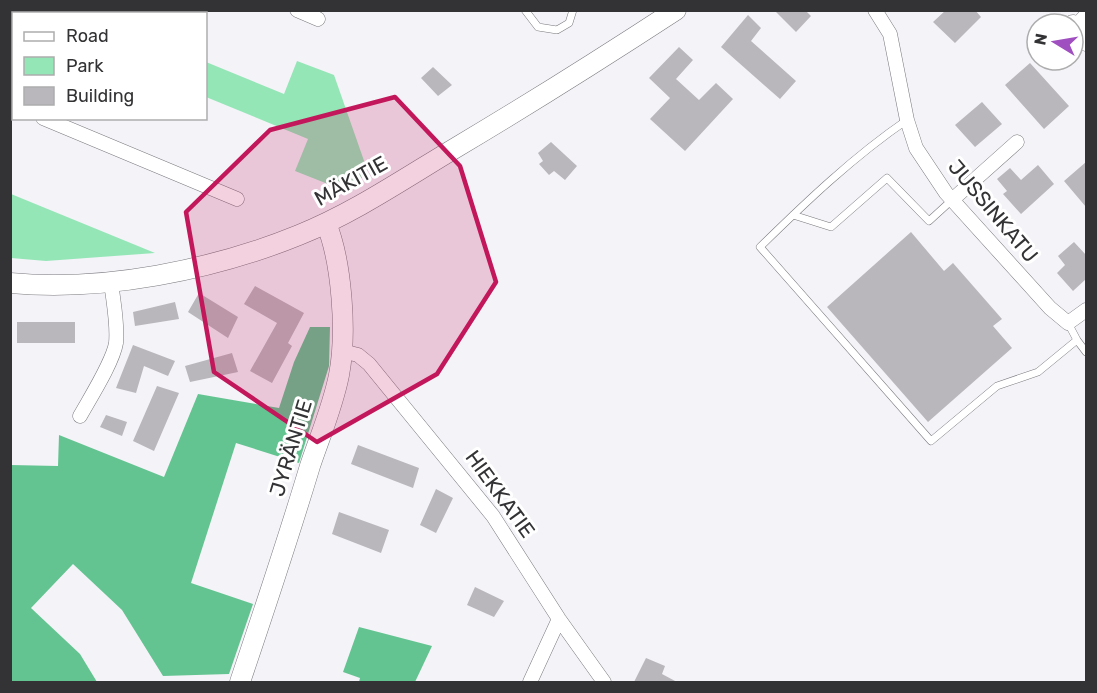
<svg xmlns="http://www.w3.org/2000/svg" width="1097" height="693" font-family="Rubik,sans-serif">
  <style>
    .green { fill: #95e6b7 }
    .forest { fill: #64c491 }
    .building { fill: #b9b7bc }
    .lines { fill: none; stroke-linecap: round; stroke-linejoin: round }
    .lane-casing { stroke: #7a797e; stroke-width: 8 }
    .street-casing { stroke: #7a797e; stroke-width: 15 }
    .secondary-casing { stroke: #7a797e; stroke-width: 21 }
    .lane { stroke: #fff; stroke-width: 7 }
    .street { stroke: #fff; stroke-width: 14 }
    .secondary { stroke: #fff; stroke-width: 20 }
    .marked { fill: #c2185b; fill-opacity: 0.2; stroke: #c2185b; stroke-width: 4.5; stroke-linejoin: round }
    .labels { text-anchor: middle; stroke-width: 6; stroke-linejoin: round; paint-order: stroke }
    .street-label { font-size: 21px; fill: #333335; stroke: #fff }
  </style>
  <rect width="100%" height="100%" fill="#f4f3f8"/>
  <path class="green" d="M80 10 88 13 14 14 13 19 11 18V11Z
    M297 61 334 75 369 175 338 188 295 171 308 139 206 97V62L284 94Z
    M10 194H11L155 253 46 261 11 258Z"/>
  <path class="forest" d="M310 327H330L329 366 299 463 236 443 191 583 253 604 229 674 163 676 122 610 73 564 31 608 80 654 97 682H11V465L58 466 59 435 164 477 198 394 279 408 294 362Z
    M359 627 432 646 415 682H359L360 678 343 672Z"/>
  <path class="building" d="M774 10H805L811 16 796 32Z
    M946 10H975L981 17 955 43 933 22Z
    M748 15 761 28 751 41 796 81 780 99 721 47Z
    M679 47 693 60 676 79 699 100 716 83 733 99 685 151 650 119 670 98 649 78Z
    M1030 63 1069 106 1044 129 1005 85Z
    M433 67 452 85 438 96 421 78Z
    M982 102 1002 124 975 147 955 125Z
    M551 142 577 166 565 180 554 171 549 175 539 164 543 161 538 153Z
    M1086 162V207L1064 181Z
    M1038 165 1054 184 1021 214 1003 194 1007 191 997 179 1010 168 1021 180Z
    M911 232 944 271 953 263 1002 319 993 326 1012 348 928 422 827 307Z
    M1074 242 1086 255V279L1073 291 1057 273 1065 265 1058 256Z
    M255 286 304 313 288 343 292 346 272 383 250 371 277 323 244 304Z
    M199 293 238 317 228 338 188 312Z
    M175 302 179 319 135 326 133 312Z
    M17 322H75V343H17Z
    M133 345 175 361 168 376 144 366 136 393 116 388Z
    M232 353 238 372 190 382 185 366Z
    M157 386 179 393 154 451 133 441Z
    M106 415 127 422 122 436 100 427Z
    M358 445 419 468 413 488 351 464Z
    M436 489 453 498 436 533 420 525Z
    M339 512 389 530 381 553 332 534Z
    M475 587 504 601 494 617 467 605Z
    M646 658 665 666 662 674 677 682H634Z"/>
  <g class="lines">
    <defs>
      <path id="lane" d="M525 10 538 27 557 30 569 23 573 10
        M907 120C853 157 806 202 760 247L931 441 997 386 1038 372 1077 340
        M793 215 831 227 887 178 929 221 952 200
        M1068 323 1077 340 1086 352"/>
      <path id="street" d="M297 10 318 19
        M875 10 890 34 907 120 916 148 946 193 1050 308 1068 323 1086 310
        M1075 27 1086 15
        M10 105 14 106
        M43 118 237 199
        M952 200 1017 142
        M342 351 358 355 369 364 493 516 559 619 604 682
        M80 416C90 398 113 362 116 343 118 323 113 301 111 281
        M530 682 559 619"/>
      <path id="secondary" d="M1073 25 1086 41
        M10 283C103 292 213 270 299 235 354 213 405 178 457 147 531 103 604 57 676 10
        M240 682C264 611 288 539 310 466 320 436 333 406 339 375 347 333 342 262 326 223"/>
    </defs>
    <use href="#lane" class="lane-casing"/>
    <use href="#street" class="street-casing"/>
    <use href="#secondary" class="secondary-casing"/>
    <use href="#lane" class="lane"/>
    <use href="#street" class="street"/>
    <use href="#secondary" class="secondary"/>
  </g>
  <path class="marked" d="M395 97 460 166 496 282 437 374 317 442 214 372 186 212 270 130Z"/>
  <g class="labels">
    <g class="street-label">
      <text transform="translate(351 181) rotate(-29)" y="7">MÄKITIE</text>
      <text transform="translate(993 211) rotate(50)" y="7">JUSSINKATU</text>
      <text transform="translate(291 448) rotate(-73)" y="7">JYRÄNTIE</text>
      <text transform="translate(500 494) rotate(54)" y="7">HIEKKATIE</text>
    </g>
  </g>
  <rect width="1097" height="693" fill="none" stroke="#333335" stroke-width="24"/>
  <rect x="12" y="12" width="195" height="108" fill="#ffffff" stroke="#adadae" stroke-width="1.5"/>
  <rect x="24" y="32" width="30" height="9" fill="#ffffff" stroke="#adadae" stroke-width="1.5"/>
  <text x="66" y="42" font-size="18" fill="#333335">Road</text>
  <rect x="24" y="57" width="30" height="18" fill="#95e6b7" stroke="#adadae" stroke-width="1.5"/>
  <text x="66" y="72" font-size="18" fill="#333335">Park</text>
  <rect x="24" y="87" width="30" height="18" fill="#b9b7bc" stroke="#adadae" stroke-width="1.5"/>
  <text x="66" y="102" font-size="18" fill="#333335">Building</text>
  <g transform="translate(1055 42) rotate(281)"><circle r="28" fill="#ffffff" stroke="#adadae" stroke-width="1.5"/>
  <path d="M0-4.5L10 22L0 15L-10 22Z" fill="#9f4fbf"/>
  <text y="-9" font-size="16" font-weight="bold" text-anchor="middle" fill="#333335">N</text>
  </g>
</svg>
